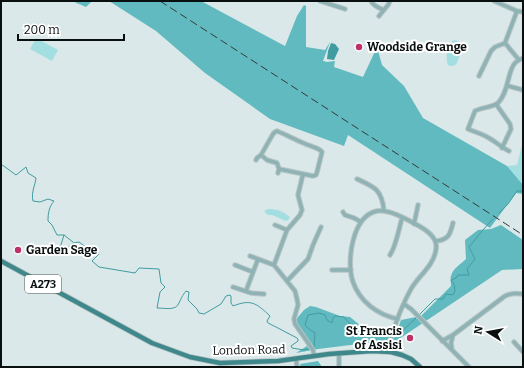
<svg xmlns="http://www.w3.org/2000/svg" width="524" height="368" font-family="Bitter,serif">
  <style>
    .green { fill: #a3dee1 }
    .forest { fill: #61babf }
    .water { fill: #419ca1 }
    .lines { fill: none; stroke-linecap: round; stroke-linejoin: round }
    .stream { stroke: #419ca1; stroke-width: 1 }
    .minor-casing { stroke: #b9c5c6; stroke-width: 5.5 }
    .major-casing { stroke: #b9c5c6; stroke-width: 6 }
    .minor { stroke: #8fb3b4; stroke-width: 3.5 }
    .major { stroke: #3e888b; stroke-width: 4.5 }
    .rail { stroke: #343b3b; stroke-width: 1; stroke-dasharray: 8 4; stroke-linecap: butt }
    .poi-dot { fill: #bc3169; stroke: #fff; stroke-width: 1.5 }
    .labels { text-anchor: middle; stroke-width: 4; stroke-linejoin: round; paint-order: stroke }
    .shield { fill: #fff; stroke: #535656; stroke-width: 1 }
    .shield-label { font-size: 11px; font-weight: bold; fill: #090e0e }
    .poi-label { font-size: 12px; font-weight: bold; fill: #090e0e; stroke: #fff; text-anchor: start }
    .street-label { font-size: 12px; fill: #090e0e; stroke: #fff }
  </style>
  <rect width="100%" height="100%" fill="#dae8e9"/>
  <path class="green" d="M36 38 58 50 52 61 30 49Z
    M454 40C466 42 460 54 457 63 455 66 452 67 448 65 445 58 447 44 454 40Z
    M523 141V186L507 166 517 165Z
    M268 209C278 209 282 211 290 217L289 219 286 221 272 215H268L264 211Z"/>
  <path class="forest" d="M72 1H92L86 7Z
    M109 1H201L285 46 297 16 304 5 306 6V47L325 50 330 42 323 61 327 62 335 61 334 67 363 77 377 47 382 65 404 86 423 118 507 166 523 185V194L516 193 490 228 348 135 344 146 270 119 205 73 156 31Z
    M501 225 523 240V269L502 270 399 339 396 347 383 341 318 349 296 353 307 346 303 338 294 324 298 317 304 310 310 306 316 307 340 316 350 317 361 326 384 328 399 326 401 320 421 316 451 286C451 283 450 278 451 276 453 268 461 264 466 259L465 240 478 230 491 229Z
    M318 361 322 367H301L300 364Z"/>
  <path class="water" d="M331 43 335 44 339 49 334 60 327 59 328 51Z"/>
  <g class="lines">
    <path class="stream" d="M1 164 16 175 26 167 28 173 36 178C35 186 31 192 33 201L40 202 48 199 54 201C49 207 48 213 48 221L52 225 57 235H64L73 242
      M499 213 508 204 517 191H523
      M64 235 59 251 65 250 73 243 79 242 87 248 95 247 99 254 92 261 99 267 135 273 139 268 159 269 161 283 165 287 160 292 157 308C165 308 176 311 179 303 182 297 182 296 186 291L189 292 188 300 197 309 199 313 204 314 221 304 226 296 230 295 231 296V303L233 306C251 299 256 303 269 315L270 316 267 321 268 323 276 327 297 338 298 339V341L291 346 292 348 304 350 314 348 315 333 309 329 305 325 308 315 319 313 325 315 327 320 332 323 333 318 335 316 344 317 350 324 365 330 372 332 385 330 392 331
      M420 314 435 299H443L446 294 453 295 455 291 454 284 451 280 456 278 458 275H469L467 269 475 259 469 247 482 231 493 219
      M395 332 399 334 416 318"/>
    <defs>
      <path id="minor" d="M320 1 345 9
        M371 1C373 6 379 8 384 10
        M494 1 517 11
        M379 16 388 5 390 1
        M519 60 505 43 517 11 523 12
        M479 76 491 51 495 47 505 43
        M508 86 523 90
        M496 104 510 124 511 129 502 148
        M509 151C501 147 496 142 489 138 483 134 475 132 468 129L475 111C482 107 491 108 498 103 509 92 507 72 515 63 517 61 521 59 523 58
        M261 155 267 160 277 163 279 169 278 173
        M256 160 257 158 261 155 273 134 275 132 277 131C289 136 299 142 311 146 315 148 319 148 322 152L317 172 316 175 313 176 279 169
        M357 179C375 187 382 190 384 211
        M343 212 345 215 354 218 361 222
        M414 224 418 205
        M275 225 287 230
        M436 241C448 240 450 235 453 223
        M390 255C396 246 399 229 402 218
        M250 256 274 265 295 291 297 299 298 305 294 319 295 324 313 350 314 356
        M235 265 253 272
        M274 265 287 230 300 215 302 210 298 195 303 174
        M332 270H351
        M287 281 308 259 313 245 321 227
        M233 287 251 293 264 294
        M246 291 258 259
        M404 304 411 309 469 367
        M442 341 453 335 505 296C511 293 517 293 523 294
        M514 342 523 352
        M452 350 451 343 453 335
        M387 351C390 342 393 332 396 323 400 311 405 300 411 289 419 275 434 266 436 249 438 238 428 231 419 226 408 220 390 209 377 211 352 216 346 262 353 282 360 302 378 315 398 319
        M339 353V367
        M296 359 297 367"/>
      <path id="major" d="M1 261 152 343 190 357 220 363 278 361 329 354 372 351 391 352 402 355 411 359 420 367"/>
    </defs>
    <use href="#minor" class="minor-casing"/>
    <use href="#major" class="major-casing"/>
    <use href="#minor" class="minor"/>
    <use href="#major" class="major"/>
    <path class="rail" d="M160 1 523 235"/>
  </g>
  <g class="poi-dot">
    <circle cx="359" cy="47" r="4"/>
    <circle cx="18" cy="250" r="4"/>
    <circle cx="410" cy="338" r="4"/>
  </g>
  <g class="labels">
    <rect class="shield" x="25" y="275" width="36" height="18" rx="3"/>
    <g class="shield-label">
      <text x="43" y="288">A273</text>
    </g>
    <g class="poi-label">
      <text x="367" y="51">Woodside Grange</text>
      <text x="26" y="254">Garden Sage</text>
      <text x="402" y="335" text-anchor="end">St Francis<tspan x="402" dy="14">of Assisi</tspan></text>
    </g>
    <g class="street-label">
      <text transform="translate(249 350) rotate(-1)" y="4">London Road</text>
    </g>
  </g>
  <rect width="524" height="368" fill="none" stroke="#090e0e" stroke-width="4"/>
  <g transform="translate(488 332) rotate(281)" stroke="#ffffff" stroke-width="3" paint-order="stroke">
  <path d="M0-3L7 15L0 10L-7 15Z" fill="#090e0e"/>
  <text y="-6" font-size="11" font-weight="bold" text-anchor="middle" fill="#090e0e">N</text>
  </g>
  <path d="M18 34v6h106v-6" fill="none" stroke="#090e0e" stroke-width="2"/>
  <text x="24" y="34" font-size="12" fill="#090e0e" stroke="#ffffff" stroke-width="3" paint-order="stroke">200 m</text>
</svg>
